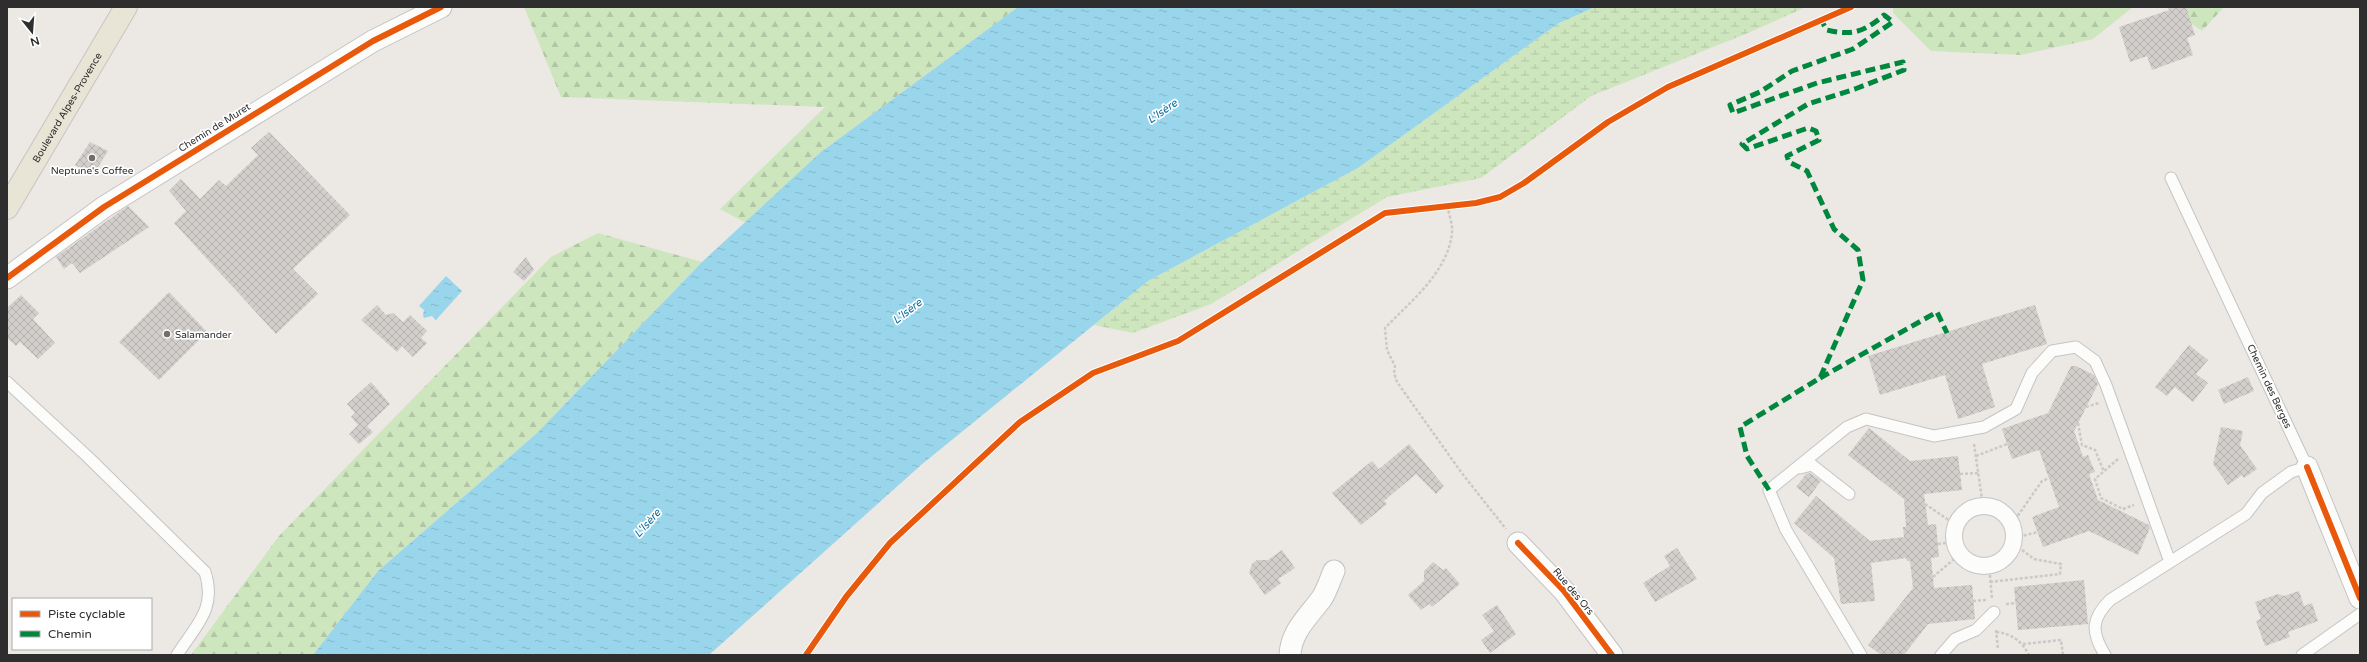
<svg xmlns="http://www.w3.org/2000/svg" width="2367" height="662" font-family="'Varela Round',sans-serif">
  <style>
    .forest { fill: url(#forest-firs) }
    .wetland { fill: url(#wetland-marsh) }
    .water { fill: url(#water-ripples) }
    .building { fill: url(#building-cross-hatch) }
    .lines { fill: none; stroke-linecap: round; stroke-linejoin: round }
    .service-casing { stroke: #c5c4c5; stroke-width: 13 }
    .pedestrian-casing { stroke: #c5c4c5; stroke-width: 18 }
    .minor-casing { stroke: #c5c4c5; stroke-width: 23 }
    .primary-casing { stroke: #c6c5c4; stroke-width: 24 }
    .path { stroke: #c9c9c8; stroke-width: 2.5; stroke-dasharray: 3 2; stroke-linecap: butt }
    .service { stroke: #fcfcfb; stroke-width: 11 }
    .pedestrian { stroke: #fcfcfb; stroke-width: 16 }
    .minor { stroke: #fcfcfb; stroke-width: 21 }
    .primary { stroke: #e8e4d6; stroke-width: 22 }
    .quiet { stroke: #00873e; stroke-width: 5; stroke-dasharray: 10 5; stroke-linecap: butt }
    .cycleway-casing { stroke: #fff; stroke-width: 8 }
    .cycleway { stroke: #e8590c; stroke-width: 6 }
    .poi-dot { fill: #706f6e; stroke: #fff; stroke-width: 1.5 }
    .labels { text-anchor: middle; stroke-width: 3.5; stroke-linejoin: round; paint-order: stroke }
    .street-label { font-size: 10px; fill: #2e2e2e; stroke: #fff }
    .poi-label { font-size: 10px; fill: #2e2e2e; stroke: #fff }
    .water-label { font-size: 11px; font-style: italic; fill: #0d6fa3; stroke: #fff }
  </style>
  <defs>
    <pattern id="forest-firs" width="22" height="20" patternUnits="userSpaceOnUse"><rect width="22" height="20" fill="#cee6be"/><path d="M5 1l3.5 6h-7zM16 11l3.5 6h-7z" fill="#b1c6a4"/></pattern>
    <pattern id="wetland-marsh" width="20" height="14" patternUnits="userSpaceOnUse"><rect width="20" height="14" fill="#cee6be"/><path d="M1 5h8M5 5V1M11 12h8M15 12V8" fill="none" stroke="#b1c6a4"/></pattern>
    <pattern id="water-ripples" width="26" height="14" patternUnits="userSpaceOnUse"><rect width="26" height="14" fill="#99d6ec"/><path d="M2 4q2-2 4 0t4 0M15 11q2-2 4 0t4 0" fill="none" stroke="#84b8cb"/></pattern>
    <pattern id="building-cross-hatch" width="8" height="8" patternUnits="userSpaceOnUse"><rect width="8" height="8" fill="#d1cecb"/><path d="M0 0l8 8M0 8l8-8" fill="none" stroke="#b4b1af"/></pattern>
  </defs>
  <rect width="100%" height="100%" fill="#ece8e4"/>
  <path class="forest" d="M524 7H1018L821 152 746 223 720 209 825 107 561 97Z
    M1893 7H2133L2093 39 2021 55 1931 51 1893 13Z
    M2167 7H2224L2202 31Z
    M598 233 702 262 537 433 378 571 313 655H191L279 536 551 257Z"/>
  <path class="wetland" d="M1595 7H1806L1748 33 1591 96 1481 178 1387 197 1211 304 1133 333 1094 325 1148 281 1358 168 1559 23Z"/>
  <path class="water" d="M1018 7H1595L1559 23 1358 168 1148 281 921 465 709 655H313L378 571 537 433 702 262 821 152Z
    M446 276 462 291 436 320 432 316 424 318 423 315 424 310 419 306Z"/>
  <path class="building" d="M2168 7H2186L2195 35 2187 38 2193 55 2152 70 2147 56 2130 62 2119 27 2169 10Z
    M269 132 350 215 293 269 318 294 276 334 174 223 186 211 169 191 181 179 200 199 219 180 226 186 258 155 251 148Z
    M90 142 108 151 93 175 75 165Z
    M128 206 149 227 80 273 72 263 64 269 56 257Z
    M526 257 534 270 524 281 513 272Z
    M169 292 207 332 159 380 119 342Z
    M21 295 39 313 33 319 55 343 38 359 20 342 16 346 7 338V308Z
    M377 305 386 315 393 313 403 322 410 315 427 331 421 338 427 343 413 357 402 346 397 352 361 320Z
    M2035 305 2047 344 1982 364 1995 407 1958 419 1945 375 1880 395 1868 356Z
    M2189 345 2208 360 2196 374 2208 383 2193 402 2175 387 2167 396 2155 387Z
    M2071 366H2076L2094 375 2098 384 2074 431 2083 457 2088 455 2095 472 2089 474 2098 500 2149 525 2150 528 2138 555 2089 531 2043 547 2032 517 2059 507 2039 450 2012 459 2002 429 2048 413Z
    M2248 377 2254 391 2224 404 2218 390Z
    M371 382 390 404 367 426 373 432 359 444 349 434 358 425 351 417 355 413 347 404Z
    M2221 427 2243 431 2240 445 2257 469 2244 478 2242 475 2228 485 2213 464Z
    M1869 428 1910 461 1958 456 1962 490 1924 494 1928 525 1936 524 1939 557 1931 558 1934 588 1972 585 1975 619 1928 624 1904 655H1881L1868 645 1913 588 1910 561H1907L1906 558 1871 563 1875 601 1841 604 1834 558 1794 523 1816 496 1870 541 1904 537 1903 527H1906L1904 499 1848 455Z
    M1409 444 1444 486 1436 494 1416 474 1384 501 1387 504 1361 525 1332 493 1372 461 1379 469Z
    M1810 473 1821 481 1809 497 1796 487 1806 474Z
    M1677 548 1697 579 1655 602 1643 583 1670 566 1664 556Z
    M1282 550 1295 568 1278 579 1281 583 1265 595 1249 573 1252 564 1257 560H1268Z
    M1433 562 1443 570 1446 568 1460 584 1432 607 1429 604 1421 610 1408 595 1424 581V571Z
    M2084 580 2088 624 2018 630 2014 587Z
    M2299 591 2304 606 2312 603 2318 621 2288 632 2290 637 2265 646 2256 621 2261 619 2255 602 2278 594 2284 596Z
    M1497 605 1516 634 1490 653 1481 640 1494 631 1482 615Z"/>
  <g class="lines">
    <defs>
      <path id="service" d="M7 382 88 457 205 572C217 609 196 625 177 655
        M1800 468 1812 465 1849 494
        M1861 655 1786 530 1769 490 1847 427 1866 419 1934 436 1984 427 2016 409 2032 373 2052 351 2076 347 2095 361 2106 385 2170 562
        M1941 655 1955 639 1976 630 1994 612
        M2105 655C2091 632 2091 619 2110 600L2246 514 2262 493 2291 472 2307 467 2171 178
        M2302 655 2360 614"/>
      <path id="pedestrian" d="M1954 536a30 30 0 1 1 60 0a30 30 0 1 1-60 0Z"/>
      <path id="minor" d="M7 278 104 207 373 41 441 7
        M2307 467 2360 598
        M1518 543 1564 591 1612 655
        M1290 655C1291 631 1309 616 1322 598 1327 590 1330 580 1334 571"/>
      <g id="primary">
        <path id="s1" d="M7 208 126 7"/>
      </g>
    </defs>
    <use href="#service" class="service-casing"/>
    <use href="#pedestrian" class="pedestrian-casing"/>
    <use href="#minor" class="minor-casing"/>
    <use href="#primary" class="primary-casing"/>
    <path class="path" d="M1447 206C1449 214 1453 225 1452 233 1448 272 1410 302 1385 328L1387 350 1395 366 1394 373 1397 382 1461 472 1506 529
      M2086 407 2099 403
      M2078 423 2082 445 2095 450 2104 472
      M1974 444 1983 506
      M1976 456 2007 444
      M2118 459 2095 479 2101 498 2123 509 2134 505
      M1960 474 1978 473
      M1925 504 1956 525
      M2012 524 2042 481 2062 473
      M2014 538 2038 532
      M1938 544 1954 542
      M1989 565 1992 599
      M1933 577 1960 554
      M1990 582 2060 574 2061 564 2034 559 2013 543
      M1973 601 1986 600
      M2006 604 2016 603
      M1996 630 1998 649
      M1996 632C2012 634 2021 640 2029 655
      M2023 644 2061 640 2063 655"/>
    <use href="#service" class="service"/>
    <use href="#pedestrian" class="pedestrian"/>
    <use href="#minor" class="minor"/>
    <use href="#primary" class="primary"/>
    <path class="quiet" d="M1820 378 1937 312 1947 333
      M1769 490 1747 456 1740 427 1820 378 1863 280 1858 250 1834 229 1807 171 1789 162 1787 156 1819 140 1816 131 1808 128 1747 149 1742 144 1808 104 1855 89 1904 70 1903 62 1817 83 1733 113 1730 105 1760 92 1792 71 1853 49 1893 22 1884 15C1864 32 1852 36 1827 30L1821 20"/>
    <defs>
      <path id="cycleway" d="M7 278 104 207 373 41 441 7
        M2307 467 2360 598
        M1518 543 1564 591 1612 655
        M806 655 846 597 890 543 1020 422 1093 373 1178 341 1385 213 1476 203 1500 197 1524 183 1608 122 1668 87 1851 7"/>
    </defs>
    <use href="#cycleway" class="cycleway-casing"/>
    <use href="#cycleway" class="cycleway"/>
  </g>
  <g class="poi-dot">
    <circle cx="92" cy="158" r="4"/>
    <circle cx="167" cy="334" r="4"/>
  </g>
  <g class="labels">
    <g class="street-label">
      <text dy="4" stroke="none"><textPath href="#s1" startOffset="117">Boulevard Alpes-Provence</textPath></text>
      <text transform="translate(214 127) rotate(-32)" y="4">Chemin de Muret</text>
      <text transform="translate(2270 386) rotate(65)" y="4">Chemin des Berges</text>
      <text transform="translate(1574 591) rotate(50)" y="4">Rue des Ors</text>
    </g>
    <g class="poi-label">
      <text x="92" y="174">Neptune's Coffee</text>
      <text x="175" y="338" text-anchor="start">Salamander</text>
    </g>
    <g class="water-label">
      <text transform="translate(1162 111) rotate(-35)" y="4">L'Isère</text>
      <text transform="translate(907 311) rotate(-38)" y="4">L'Isère</text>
      <text transform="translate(647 523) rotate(-48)" y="4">L'Isère</text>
    </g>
  </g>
  <rect width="2367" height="662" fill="none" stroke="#2e2e2e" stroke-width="16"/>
  <rect x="12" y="598" width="140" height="52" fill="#ffffff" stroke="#ababab"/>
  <rect x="20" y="611" width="20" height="6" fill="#e8590c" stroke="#ababab"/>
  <text x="48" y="618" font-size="12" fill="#2e2e2e">Piste cyclable</text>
  <rect x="20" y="631" width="20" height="6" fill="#00873e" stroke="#ababab"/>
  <text x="48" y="638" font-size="12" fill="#2e2e2e">Chemin</text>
  <g transform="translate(32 32) rotate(163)" stroke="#ffffff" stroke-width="3" paint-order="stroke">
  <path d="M0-3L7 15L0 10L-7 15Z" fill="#2e2e2e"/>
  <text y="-6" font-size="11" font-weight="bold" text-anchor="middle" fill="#2e2e2e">N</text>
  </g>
</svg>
